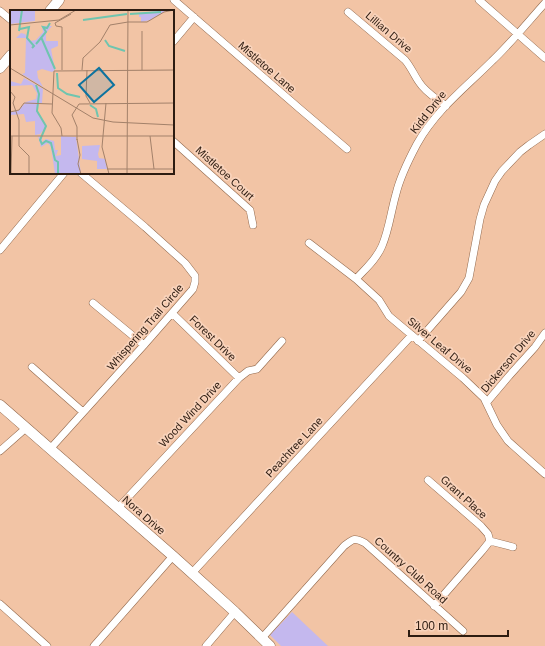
<svg xmlns="http://www.w3.org/2000/svg" width="545" height="646" font-family="Arial,sans-serif">
  <style>
    .green { fill: #c4b8ee }
    .lines { fill: none; stroke-linecap: round; stroke-linejoin: round }
    .street-casing { stroke: #92694d; stroke-width: 8 }
    .secondary-casing { stroke: #92694d; stroke-width: 11 }
    .street { stroke: #fff; stroke-width: 7 }
    .secondary { stroke: #fff; stroke-width: 10 }
    .labels { text-anchor: middle; stroke-width: 3.5; stroke-linejoin: round; paint-order: stroke }
    .street-label { font-size: 11px; fill: #2d1c11; stroke: #f9d3bb }
    .inset-river { fill: none; stroke: #6fc5af; stroke-width: 2 }
    .inset-road { fill: none; stroke: #a3816a; stroke-width: 1 }
    .view { fill: #0d739f; fill-opacity: 0.15; stroke: #0d739f; stroke-width: 2 }
    .inset-edge { fill: none; stroke: #2d1c11; stroke-width: 2 }
  </style>
  <rect width="100%" height="100%" fill="#f2c4a5"/>
  <path class="green" d="M292 612 328 646H281L270 635Z"/>
  <g class="lines">
    <defs>
      <path id="street" d="M174 0 300 109 347 149
        M479 0 545 58
        M0 11 11 20
        M348 12 405 60C411 67 414 75 419 82 425 92 437 99 446 106
        M173 42 194 17
        M173 141 250 210 253 225
        M309 243 356 279 379 300 389 316 463 378 484 398 497 425 508 441 545 474
        M0 250 64 173
        M356 279C365 269 376 260 382 246 389 230 391 211 396 194 400 177 409 159 417 144 436 110 465 88 492 61 511 43 528 22 545 3
        M93 303 144 345
        M172 313 239 378
        M418 341 461 292 469 278 480 219 484 205 495 181 502 171 520 152 529 145 545 134
        M32 367 83 412
        M487 402 509 376 535 347 545 333
        M50 449 144 345 193 289 195 282V276L185 263 145 227 81 173
        M0 451 26 428
        M428 480 481 526 488 534 490 541 482 551 434 606
        M118 508 239 378 248 371 257 369 282 341
        M490 541 513 547
        M192 573 412 335
        M0 604 47 646
        M262 638 344 546C353 539 354 537 365 543L463 631
        M94 646 173 556
        M206 646 235 612"/>
      <path id="secondary" d="M50 11 59 0
        M0 68 11 55
        M0 405 173 556 235 612 270 646"/>
    </defs>
    <use href="#street" class="street-casing"/>
    <use href="#secondary" class="secondary-casing"/>
    <use href="#street" class="street"/>
    <use href="#secondary" class="secondary"/>
  </g>
  <g class="labels">
    <g class="street-label">
      <text transform="translate(389 32) rotate(40)" y="4">Lillian Drive</text>
      <text transform="translate(267 67) rotate(41)" y="4">Mistletoe Lane</text>
      <text transform="translate(428 112) rotate(-52)" y="4">Kidd Drive</text>
      <text transform="translate(225 173) rotate(42)" y="4">Mistletoe Court</text>
      <text transform="translate(145 327) rotate(-49)" y="4">Whispering Trail Circle</text>
      <text transform="translate(213 338) rotate(44)" y="4">Forest Drive</text>
      <text transform="translate(440 345) rotate(40)" y="4">Silver Leaf Drive</text>
      <text transform="translate(508 361) rotate(-50)" y="4">Dickerson Drive</text>
      <text transform="translate(190 414) rotate(-47)" y="4">Wood Wind Drive</text>
      <text transform="translate(294 447) rotate(-47)" y="4">Peachtree Lane</text>
      <text transform="translate(464 497) rotate(42)" y="4">Grant Place</text>
      <text transform="translate(144 515) rotate(41)" y="4">Nora Drive</text>
      <text transform="translate(411 570) rotate(42)" y="4">Country Club Road</text>
    </g>
  </g>
  <g transform="translate(10 10)">
    <rect width="164" height="164" fill="#f2c4a5"/>
    <path d="M1 0H25V11L0 14ZM157 0 140 10 131 12V7H129V3ZM32 16H42L36 23V31H48V36L41 39 45 60 42 62 32 59 27 61 28 68 33 77 12 64 15 63 16 28H6L11 23 15 24 20 31 26 30 33 22ZM14 68 33 79 32 93H29L27 103 36 117 30 124 25 125V111L16 112 14 104 0 105V102L8 101 16 92 26 89 27 83 22 75 0 76V71L11 74ZM28 126 32 128V132L36 129 44 131 45 140H48L46 146 51 145V126L66 127 71 164H45L41 137 38 133 31 137ZM90 135 88 144 89 148 95 149 97 159H87V151L72 149V136Z" fill="#c4b8ee"/>
    <path class="inset-river" d="M120 4 151 2M73 10 117 4M10 19 19 17 17 28 24 36 22 38M9 21 12 0M31 27 45 59M95 30 99 36 115 41M26 34 36 22 33 17 37 18 40 13M47 63 48 78 57 84 70 87M26 75 29 84 27 101 36 116 30 130 32 134 36 131 41 133 45 150 48 152V164M80 95 86 99 88 107"/>
    <path class="inset-road" d="M118 12H137L154 2 164 0M0 15 49 10 66 0M0 58 83 108 103 112 164 115M52 60V17L46 16 45 13 61 4M72 60 73 48 90 32 100 15 118 12M77 60 76 86 80 93M132 60V21M0 81 5 87 3 93 9 110V136L19 146V164M96 93 92 137 99 164M0 102 9 100 14 93 42 94M0 126H164M52 126 51 118 42 103 44 61 164 60M140 126 144 159M67 129 70 145 68 154 71 164M67 130V117L62 105 69 94 164 93M97 159H164M1 164 2 126M117 164 118 0"/>
    <path class="view" d="M89 58 104 75 84 92 69 75Z"/>
    <rect width="164" height="164" class="inset-edge"/>
  </g>
  <path d="M409 630v6h99v-6" fill="none" stroke="#2d1c11" stroke-width="2"/>
  <text x="415" y="630" font-size="12" fill="#2d1c11" stroke="#f9d3bb" stroke-width="3" paint-order="stroke">100 m</text>
</svg>
